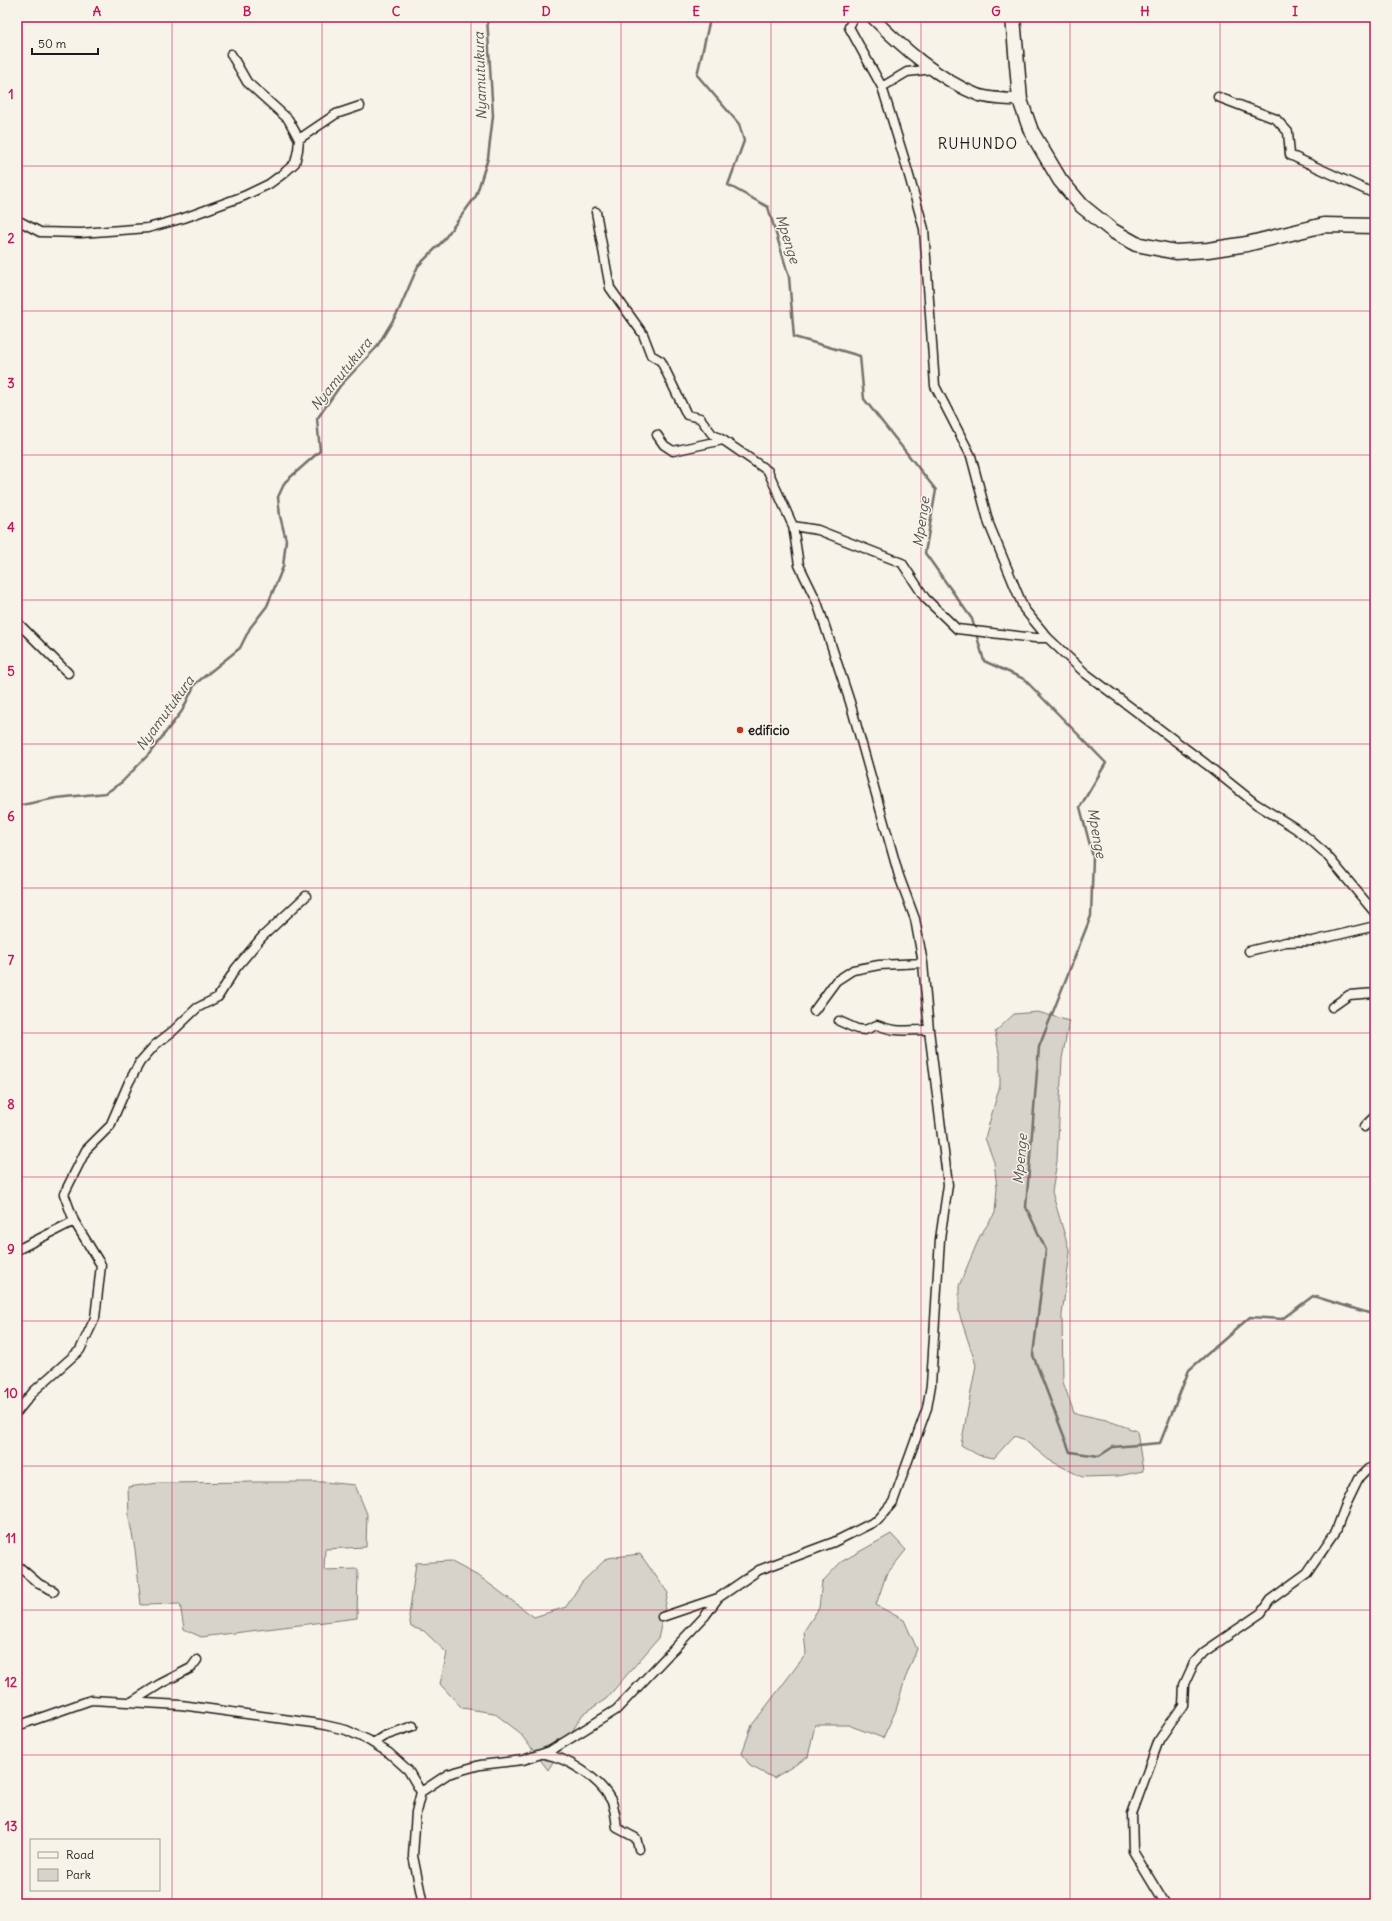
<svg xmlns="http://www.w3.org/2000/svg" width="1392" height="1921" font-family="Delius,sans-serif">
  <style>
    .green { fill: #d7d3cb; stroke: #7a7874 }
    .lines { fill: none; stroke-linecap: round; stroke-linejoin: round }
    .stream { stroke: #72716c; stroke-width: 2.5 }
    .street-casing { stroke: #1c1c1c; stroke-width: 11 }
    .secondary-casing { stroke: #1c1c1c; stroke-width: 14 }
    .highway-casing { stroke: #1c1c1c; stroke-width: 17 }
    .street { stroke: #f7f3e8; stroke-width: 8 }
    .secondary { stroke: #f7f3e8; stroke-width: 11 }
    .highway { stroke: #f7f3e8; stroke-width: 14 }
    .grid { fill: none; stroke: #c2185b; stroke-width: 1; stroke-opacity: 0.55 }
    .poi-dot { fill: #c8321e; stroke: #f7f3e8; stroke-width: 1.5 }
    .labels { text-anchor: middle; stroke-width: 3; stroke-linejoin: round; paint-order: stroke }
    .poi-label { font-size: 13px; font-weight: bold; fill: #1c1c1c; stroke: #f7f3e8; text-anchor: start }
    .water-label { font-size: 14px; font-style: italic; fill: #565452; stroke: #f7f3e8 }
    .quarter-label { font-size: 15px; letter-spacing: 1px; fill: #1c1c1c; stroke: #f7f3e8 }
    .neatline { fill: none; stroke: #c2185b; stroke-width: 1.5 }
    .grid-label { font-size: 13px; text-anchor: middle; font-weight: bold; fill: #c2185b }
  </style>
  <rect width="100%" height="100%" fill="#f7f3e8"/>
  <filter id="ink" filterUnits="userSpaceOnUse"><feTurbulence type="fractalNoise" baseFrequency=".025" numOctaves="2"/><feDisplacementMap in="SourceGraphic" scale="8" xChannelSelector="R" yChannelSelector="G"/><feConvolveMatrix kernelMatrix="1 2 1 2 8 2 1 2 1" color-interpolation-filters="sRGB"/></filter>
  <g filter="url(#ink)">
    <path class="green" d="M1038 1012 1069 1021 1062 1059 1057 1161 1052 1192 1070 1253 1062 1315 1063 1382 1074 1413 1106 1420 1137 1431 1143 1471 1118 1476 1082 1477 1049 1460 1023 1439 1014 1436 994 1458 978 1455 961 1445 976 1365 959 1313V1286L980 1236 995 1213 997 1188 994 1162 985 1138 1000 1085V1058L995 1032 1014 1014Z
      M258 1482H324L355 1485 367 1514 366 1547 325 1549 324 1570 358 1569 357 1618 201 1637 184 1629 180 1604 141 1605 135 1549 129 1518 128 1487 158 1483Z
      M891 1534 906 1550 886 1575 876 1605 904 1620 917 1649 905 1679 896 1710 883 1738 848 1725H815L808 1757 774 1778 750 1766 742 1753 752 1725 806 1654 804 1631 819 1608 822 1582 841 1562Z
      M640 1554 668 1593 658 1639 606 1699 583 1714 548 1770 519 1732 494 1713 462 1708 440 1684 447 1653 424 1631 411 1627 409 1616 416 1563 450 1561 480 1577 534 1617 566 1607 582 1582 607 1558Z"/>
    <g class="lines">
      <path class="stream" d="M713 17 710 19 697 75 739 124 744 141 728 185 768 207 789 277 794 337 860 356 864 399 936 490 925 553 972 619 984 661 1024 679 1106 763 1080 807 1093 857 1091 916 1039 1047 1026 1207 1046 1250 1033 1355 1070 1452 1099 1456 1113 1447 1160 1443 1189 1370 1250 1317 1282 1319 1313 1296 1375 1315
        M17 806 56 798 106 793 122 782 149 754 182 711 195 684 240 648 250 628 267 606 283 567 286 540 280 516 278 497 285 482 320 451 317 419 340 386 376 348 398 312 418 266 442 242 476 196 488 158 493 116 487 17"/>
      <defs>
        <path id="street" d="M854 17 849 27 882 87 904 158 924 229 935 386 971 456 989 524 1024 609 1048 638 1085 673 1206 764 1256 804 1295 828 1308 838 1325 853 1375 913
          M882 87 907 72 933 69
          M1218 97 1276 119 1288 132 1290 155 1375 194
          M299 139 336 114 360 106
          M17 220 40 232 81 233 148 228 184 218 244 196 269 184 284 173 295 163 298 150 299 139 288 119 247 82 231 54
          M657 435 664 445 673 451 723 440
          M793 526 818 530 902 563 925 598 957 629 1035 638H1048
          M17 622 68 673
          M1249 951 1286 942 1313 941 1375 926
          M1332 1007 1349 995 1375 993
          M814 1011 836 981 853 970 879 965 923 963
          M839 1021 857 1029 865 1030 877 1025C900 1034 907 1029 929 1030
          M1364 1127 1375 1116
          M17 1250 74 1221
          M17 1412 34 1391 80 1350 95 1318 101 1265 74 1221 64 1194 86 1150 110 1126 129 1082 140 1062 155 1045 173 1031 197 1008 218 997 236 968 262 937 306 896
          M17 1565 39 1584 54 1591
          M662 1617 718 1598
          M133 1701 160 1684 191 1668 197 1660
          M17 1726 91 1700 181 1705 320 1724 346 1730 368 1740 389 1753 408 1770 421 1792
          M373 1743 384 1736 413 1726
          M544 1754C568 1758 599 1778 611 1800 615 1808 616 1819 617 1828L636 1838 639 1849
          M423 1904 413 1856 416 1812 421 1792 448 1774 480 1765 523 1760 550 1751 616 1710 705 1616 718 1598 759 1570 834 1542 878 1520 893 1502 927 1408 931 1385 940 1239 948 1185 929 1030 923 963 915 919 899 876 850 702 817 602 799 565 793 526 768 471 723 440 712 434 700 418 687 415 661 361 651 355 643 334 610 288 596 212
          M1165 1904 1133 1851 1132 1814 1159 1740 1183 1705 1184 1685 1194 1663 1204 1652 1261 1613 1270 1600 1307 1573 1336 1531 1345 1507 1359 1478 1368 1469 1375 1466"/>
        <path id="secondary" d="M872 17C902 47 938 79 978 95 990 99 1007 99 1020 100"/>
        <path id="highway" d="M1013 17 1020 100 1031 131 1060 180 1082 206 1113 231 1136 244 1176 252 1208 250 1247 244 1324 225 1375 226"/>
      </defs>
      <use href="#street" class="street-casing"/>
      <use href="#secondary" class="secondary-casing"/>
      <use href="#highway" class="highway-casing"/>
      <use href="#street" class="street"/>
      <use href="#secondary" class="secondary"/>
      <use href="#highway" class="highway"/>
    </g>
  </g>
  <path class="grid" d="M172 17V1904M322 17V1904M471 17V1904M621 17V1904M771 17V1904M921 17V1904M1070 17V1904M1220 17V1904M17 166H1375M17 311H1375M17 455H1375M17 600H1375M17 744H1375M17 888H1375M17 1033H1375M17 1177H1375M17 1321H1375M17 1466H1375M17 1610H1375M17 1755H1375"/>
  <circle class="poi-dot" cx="740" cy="730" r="4"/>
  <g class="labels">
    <g class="poi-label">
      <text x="748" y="735">edificio</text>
    </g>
    <g class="water-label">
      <text transform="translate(480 76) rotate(-92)" y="5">Nyamutukura</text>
      <text transform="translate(788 239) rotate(73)" y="5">Mpenge</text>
      <text transform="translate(341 374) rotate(-51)" y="5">Nyamutukura</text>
      <text transform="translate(921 522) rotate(-82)" y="5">Mpenge</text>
      <text transform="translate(165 713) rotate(-54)" y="5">Nyamutukura</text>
      <text transform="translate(1097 833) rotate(80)" y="5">Mpenge</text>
      <text transform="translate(1020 1159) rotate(-85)" y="5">Mpenge</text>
    </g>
    <g class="quarter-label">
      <text x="978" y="149">RUHUNDO</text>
    </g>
  </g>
  <rect width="1392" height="1921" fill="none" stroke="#f7f3e8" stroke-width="44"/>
  <rect x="30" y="1839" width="130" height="52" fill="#f7f3e8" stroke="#9f9d96"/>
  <rect x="38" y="1852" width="20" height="6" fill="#f7f3e8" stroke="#9f9d96"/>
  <text x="66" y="1859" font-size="12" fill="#1c1c1c">Road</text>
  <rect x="38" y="1869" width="20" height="12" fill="#d7d3cb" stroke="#9f9d96"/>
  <text x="66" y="1879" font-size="12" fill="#1c1c1c">Park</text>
  <path d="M32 48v6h66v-6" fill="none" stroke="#1c1c1c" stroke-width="2"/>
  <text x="38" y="48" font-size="12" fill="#1c1c1c" stroke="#f7f3e8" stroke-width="3" paint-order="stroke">50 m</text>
  <rect x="22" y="22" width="1348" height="1877" class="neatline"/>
  <g class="grid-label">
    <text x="97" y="16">A</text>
    <text x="247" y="16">B</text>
    <text x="396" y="16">C</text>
    <text x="546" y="16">D</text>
    <text x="696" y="16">E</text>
    <text x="846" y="16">F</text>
    <text x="996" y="16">G</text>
    <text x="1145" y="16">H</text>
    <text x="1295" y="16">I</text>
    <text x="11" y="99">1</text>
    <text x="11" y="243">2</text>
    <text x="11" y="388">3</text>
    <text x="11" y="532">4</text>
    <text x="11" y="676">5</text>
    <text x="11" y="821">6</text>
    <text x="11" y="965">7</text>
    <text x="11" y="1109">8</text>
    <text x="11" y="1254">9</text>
    <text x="11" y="1398">10</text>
    <text x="11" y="1543">11</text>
    <text x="11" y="1687">12</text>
    <text x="11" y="1831">13</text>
  </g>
</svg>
